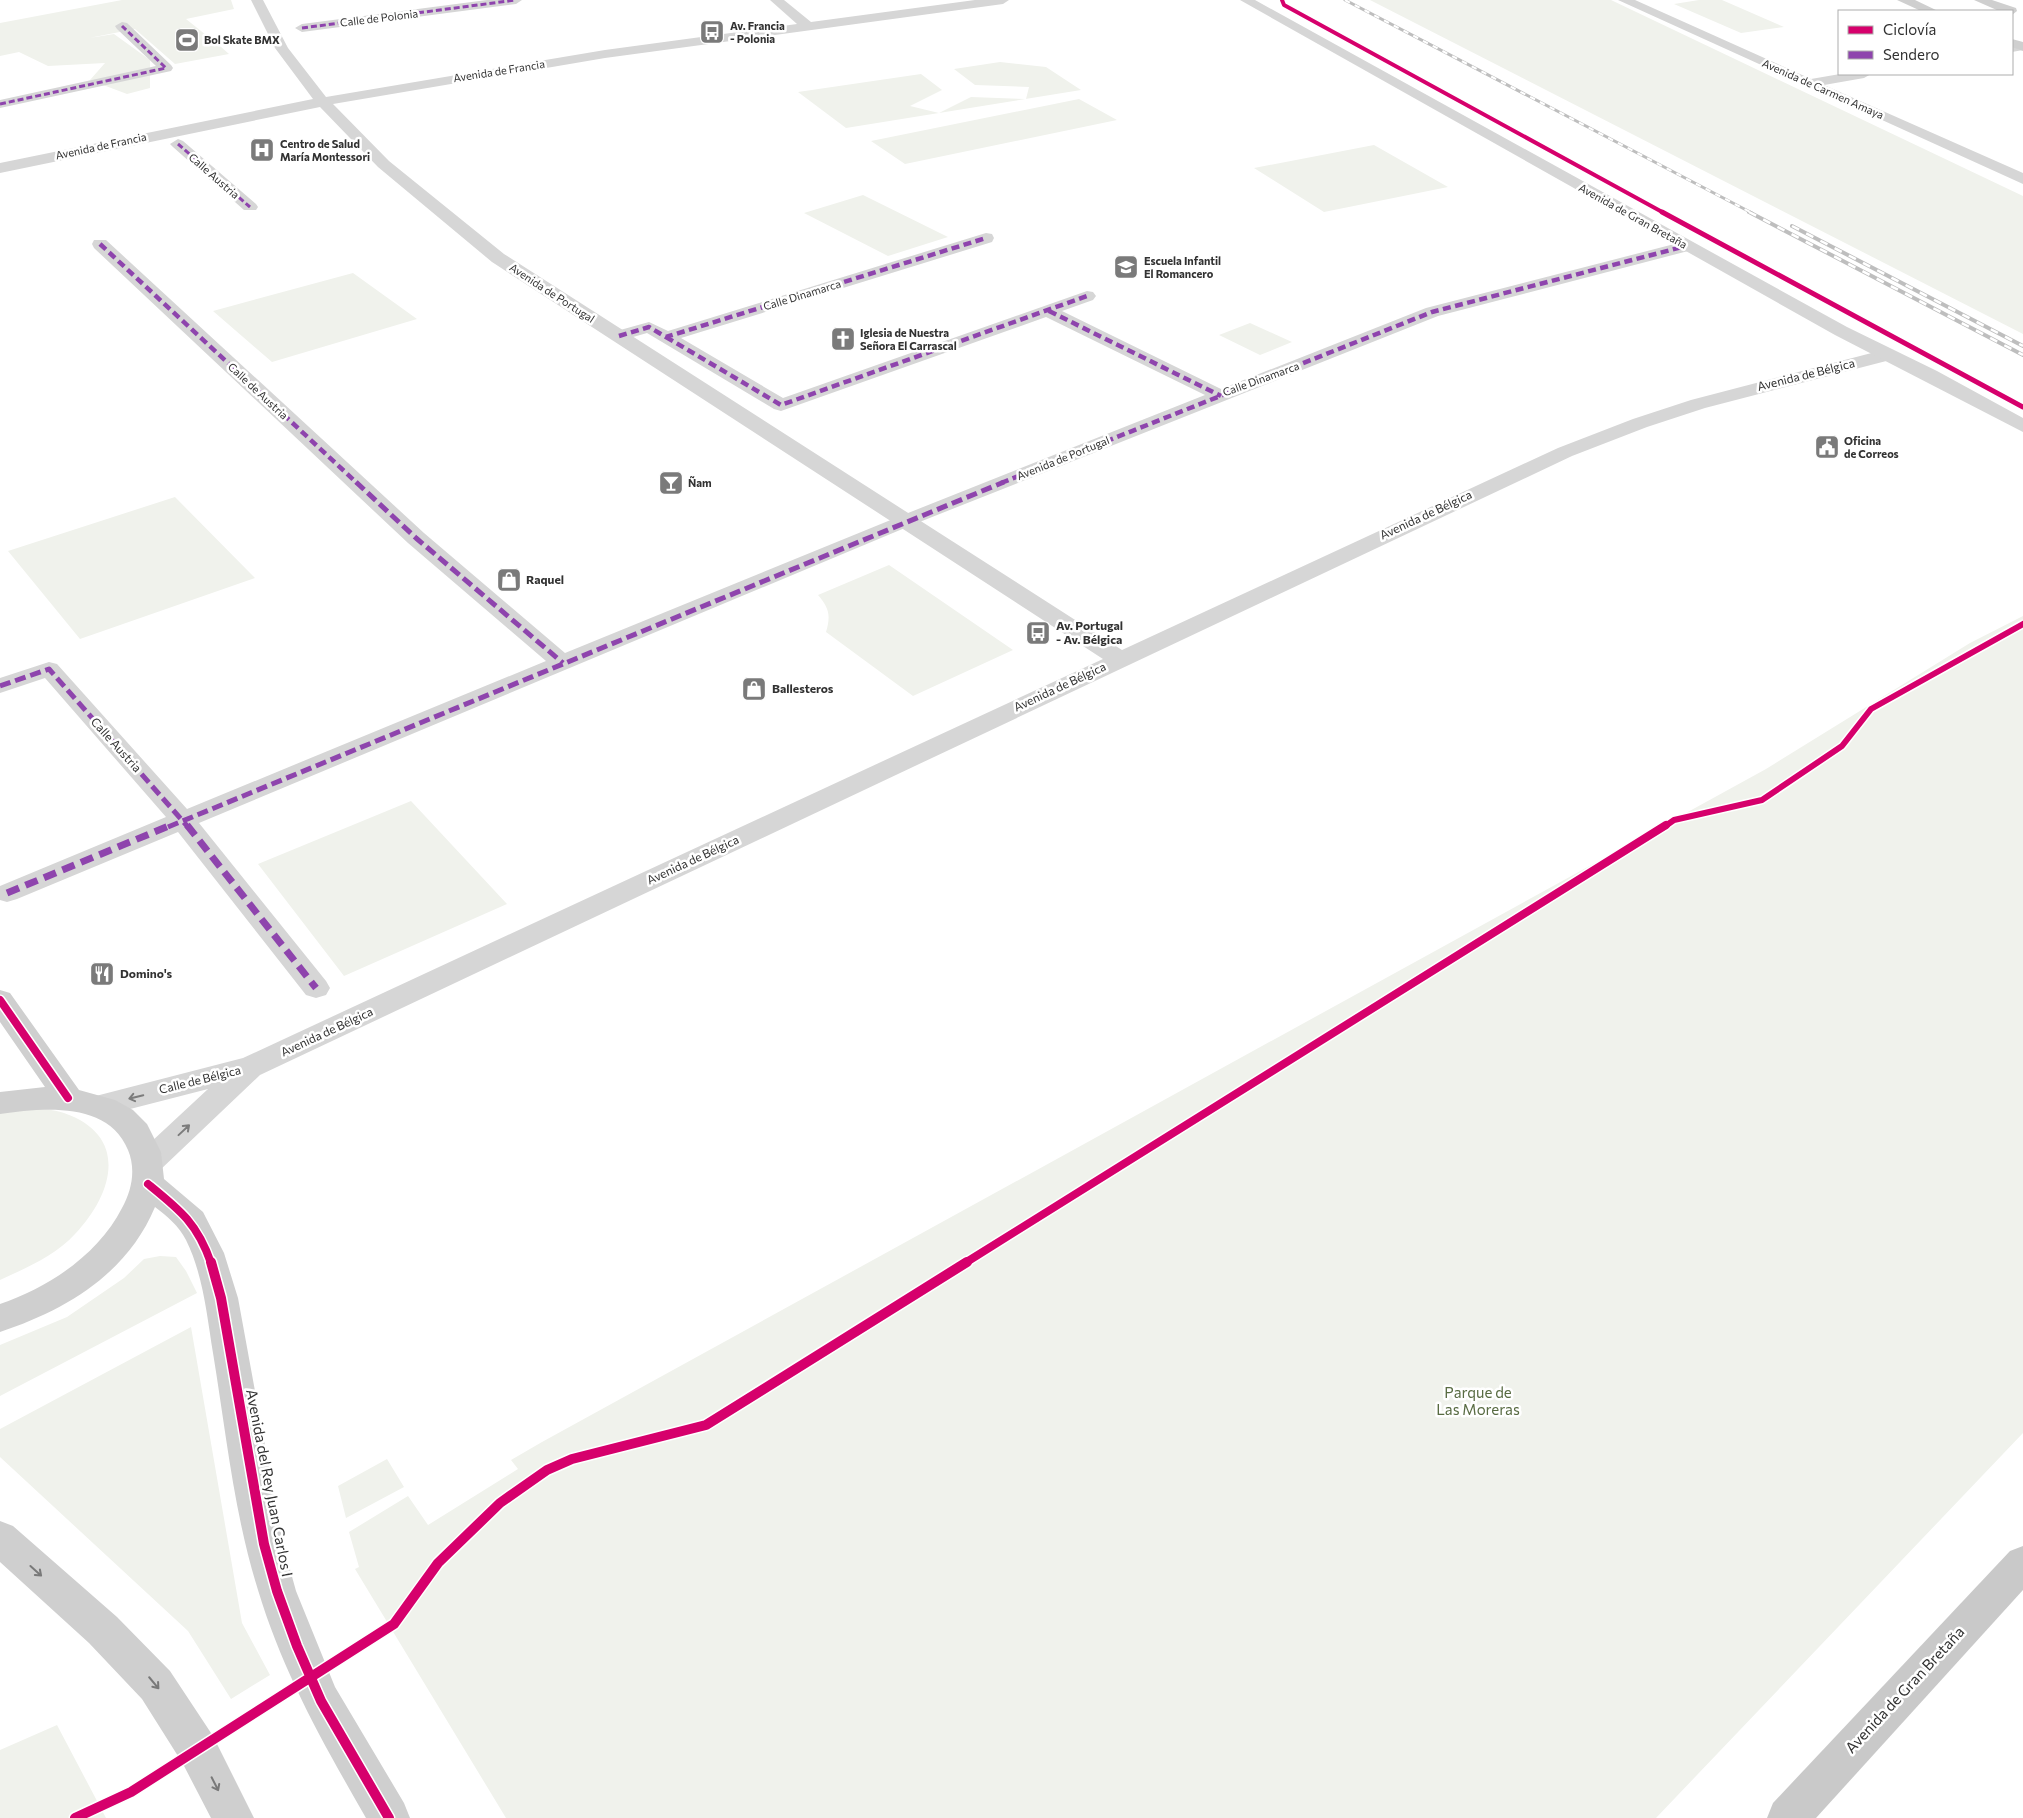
<svg xmlns="http://www.w3.org/2000/svg" width="2023" height="1818" font-family="Commissioner,sans-serif">
  <style>
    .green { fill: #f0f2ec }
    .lines { fill: none; stroke-linecap: round; stroke-linejoin: round }
    .pedestrian { fill: #d6d6d6; fill-rule: evenodd }
    .minor { fill: #d6d6d6; fill-rule: evenodd }
    .tertiary { fill: #d6d6d6; fill-rule: evenodd }
    .secondary { fill: #cfcfcf; fill-rule: evenodd }
    .primary { fill: #c9c9c9; fill-rule: evenodd }
    .rail-far1-casing { stroke: #bebebe; stroke-width: 3 }
    .rail-casing { stroke: #bebebe; stroke-width: 4 }
    .rail-far1 { stroke: #fff; stroke-width: 2; stroke-dasharray: 5.5; stroke-linecap: butt }
    .rail { stroke: #fff; stroke-width: 2.5; stroke-dasharray: 8; stroke-linecap: butt }
    .quiet-far3 { stroke: #8e44ad; stroke-width: 3; stroke-dasharray: 6 3; stroke-linecap: butt }
    .quiet-far2 { stroke: #8e44ad; stroke-width: 4.5; stroke-dasharray: 8 4.5; stroke-linecap: butt }
    .quiet-far1 { stroke: #8e44ad; stroke-width: 5; stroke-dasharray: 11 5; stroke-linecap: butt }
    .quiet { stroke: #8e44ad; stroke-width: 7; stroke-dasharray: 13 7; stroke-linecap: butt }
    .cycleway-far4-casing { stroke: #fff; stroke-width: 5.5 }
    .cycleway-far3-casing { stroke: #fff; stroke-width: 7 }
    .cycleway-far2-casing { stroke: #fff; stroke-width: 9 }
    .cycleway-far1-casing { stroke: #fff; stroke-width: 11 }
    .cycleway-casing { stroke: #fff; stroke-width: 13 }
    .cycleway-far4 { stroke: #d6006c; stroke-width: 4 }
    .cycleway-far3 { stroke: #d6006c; stroke-width: 5 }
    .cycleway-far2 { stroke: #d6006c; stroke-width: 6 }
    .cycleway-far1 { stroke: #d6006c; stroke-width: 8 }
    .cycleway { stroke: #d6006c; stroke-width: 10 }
    .oneway { stroke: #7c7c7c }
    .oneway2 { stroke: #797979 }
    .labels { text-anchor: middle; stroke-width: 5; stroke-linejoin: round; paint-order: stroke }
    .far-street-label { font-size: 11px; fill: #323232; stroke: #fff }
    .far-poi-label { font-size: 11px; font-weight: bold; fill: #323232; stroke: #fff; text-anchor: start }
    .street-label { font-size: 12px; fill: #323232; stroke: #fff }
    .poi-label { font-size: 12px; font-weight: bold; fill: #323232; stroke: #fff; text-anchor: start }
    .near-park-label { font-size: 15px; fill: #586b42; stroke: #fff }
    .near-street-label { font-size: 15px; fill: #323232; stroke: #fff }
  </style>
  <rect width="100%" height="100%" fill="#fff"/>
  <path class="green" d="M122 0H231L234 9 186 19 206 35 226 38 227 42 220 46 229 54 175 64 135 29 89 38 114 34 150 60V88L127 94 90 80 105 63 48 66 19 52 0 56V23Z
    M1370 0H1611L2023 196V334Z
    M1699 0H1722L1784 27 1741 33 1674 4Z
    M1000 62 1046 67 1081 90 846 128 798 92 921 74 942 90 910 106 939 113 971 97 1026 99 1029 87 975 85 954 69Z
    M1079 99 1117 120 905 164 871 141Z
    M1374 145 1448 187 1324 212 1254 168Z
    M863 195 948 237 888 256 804 213Z
    M353 273 417 319 272 362 213 311Z
    M1250 323 1292 342 1260 355 1219 335Z
    M175 497 255 578 80 639 8 551Z
    M889 565 1013 650 913 696 826 632C831 615 829 608 818 595Z
    M2023 616V1433L1656 1818H506L355 1569 359 1567 349 1532 408 1496 428 1525 518 1469 511 1460 542 1442 1766 769 1970 643Z
    M411 801 507 904 344 976 258 864Z
    M30 1108C40 1109 53 1109 64 1113 130 1136 113 1194 75 1234 55 1256 26 1268 0 1280V1111Z
    M160 1256 176 1257 186 1271 197 1293 0 1396V1345L67 1317 124 1278 144 1259Z
    M191 1327 242 1623 270 1675 231 1699 188 1631 0 1457V1429Z
    M387 1459 404 1487 346 1518 338 1486Z
    M57 1725 106 1818H0V1750Z"/>
  <g class="lines">
    <path class="pedestrian" d="M487 0H522L516 4 302 32 295 28 302 24Z
      M122 22 127 23 171 65 173 68 171 71 0 108V100L156 66 117 29 115 26Z
      M178 139 183 141 256 204 258 207 256 210H244L173 147 170 144Z
      M986 233 992 234 994 238 992 242 681 338 783 398 1087 291 1093 292 1096 296 1093 300 1062 311 1221 389 1426 308 1686 241 1692 242 1694 246 1692 250 1438 316 912 525 199 823 326 981 330 988 326 995 316 998 306 995 178 832 17 899 7 902 0 900V886L166 817 45 678 0 693V678L49 662 57 664 187 809 546 661 408 543 94 248 92 244 94 240H106L424 533 565 653 898 517 1205 395 1046 317 781 411 774 409 647 333 619 341 613 340 610 336 613 332 649 322 668 331Z"/>
    <path class="minor" d="M251 0H263L288 48 326 97 605 50 797 24 770 0H784L811 22 975 0H1009L1003 4 605 58 333 104 389 161 504 254 1122 650 1558 448 1633 419 1691 400 1887 349 1894 351 1896 355 1894 359 1705 408 1647 427 1572 456 260 1075 159 1171 148 1175 137 1171 132 1163 137 1155 208 1089 99 1117 88 1114 84 1106 88 1098 243 1058 1103 659 492 262 378 167 320 107 0 173V163L313 99 275 48Z"/>
    <path class="tertiary" d="M1240 0H1255L1847 327 1937 371 2023 418V432L1835 335Z
      M1618 0H1635L1811 79 1840 74H1871L1864 78 1824 85 2023 173V184Z
      M2023 42V50L2012 52V44Z"/>
    <path class="secondary" d="M1897 0H1915L1938 11H1921Z
      M1974 0H1992L2016 8 2017 11 2012 15V11H1999Z
      M2012 39 2023 42V51L2012 47Z
      M0 990 10 993 79 1090 115 1100 133 1110 147 1124 161 1152 164 1179 203 1212 224 1253 238 1298 283 1544 296 1591 335 1687 404 1803 410 1818H366C323 1743 283 1673 258 1590 234 1514 226 1432 213 1353 207 1316 203 1274 186 1240 179 1226 167 1216 155 1207 127 1274 66 1310 0 1332V1304C48 1288 99 1254 122 1208 132 1190 136 1169 128 1150 108 1101 43 1108 0 1114V1092L45 1087 0 1022Z
      M0 1521 13 1526 117 1617 170 1671 213 1736 254 1818H211L183 1764 142 1699 89 1643 0 1562Z"/>
    <path class="primary" d="M2023 1546V1590L1816 1818H1767L1773 1803 2010 1551Z"/>
    <defs>
      <path id="rail-far1" d="M1345 0 1752 213"/>
      <path id="rail" d="M1749 212 2023 355
        M1792 226 2023 346"/>
    </defs>
    <use href="#rail-far1" class="rail-far1-casing"/>
    <use href="#rail" class="rail-casing"/>
    <use href="#rail-far1" class="rail-far1"/>
    <use href="#rail" class="rail"/>
    <path class="quiet-far3" d="M302 28 516 0
      M0 104 166 68 122 26
      M178 144 250 207"/>
    <path class="quiet-far2" d="M100 244 357 483
      M1049 311 1221 396
      M619 336 649 327 666 337 986 238
      M666 337 781 405 1087 296
      M1001 483 1432 312 1686 246"/>
    <path class="quiet-far1" d="M356 482 416 538 563 663
      M0 686 49 669 188 827
      M168 827 1004 482"/>
    <path class="quiet" d="M187 825 316 988
      M7 893 171 825"/>
    <defs>
      <path id="cycleway-far4" d="M1282 0 1284 5 1664 213"/>
      <path id="cycleway-far3" d="M1662 212 2023 407"/>
      <path id="cycleway-far2" d="M1664 827 1674 820 1762 800 1842 746 1871 709 2023 624"/>
      <path id="cycleway-far1" d="M0 1000 68 1098
        M148 1184C180 1210 197 1223 211 1263
        M965 1263 1666 825"/>
      <path id="cycleway" d="M211 1262 221 1298 264 1544 277 1591 297 1646 321 1701 389 1818
        M75 1818 131 1792 394 1624 438 1563 500 1503 547 1470 572 1459 706 1425 967 1262"/>
    </defs>
    <use href="#cycleway-far4" class="cycleway-far4-casing"/>
    <use href="#cycleway-far3" class="cycleway-far3-casing"/>
    <use href="#cycleway-far2" class="cycleway-far2-casing"/>
    <use href="#cycleway-far1" class="cycleway-far1-casing"/>
    <use href="#cycleway" class="cycleway-casing"/>
    <use href="#cycleway-far4" class="cycleway-far4"/>
    <use href="#cycleway-far3" class="cycleway-far3"/>
    <use href="#cycleway-far2" class="cycleway-far2"/>
    <use href="#cycleway-far1" class="cycleway-far1"/>
    <use href="#cycleway" class="cycleway"/>
  </g>
  <defs><path id="oneway-shaft" d="M-6 0H5M1.5-3L5.5 0L1.5 3" fill="none" stroke-width="1.6" stroke-linecap="round" stroke-linejoin="round" transform="scale(1.25)"/></defs>
  <g class="oneway">
    <use href="#oneway-shaft" transform="translate(136 1097) rotate(166)"/>
    <use href="#oneway-shaft" transform="translate(184 1130) rotate(-43)"/>
  </g>
  <g class="oneway2">
    <use href="#oneway-shaft" transform="translate(36 1571) rotate(42)"/>
    <use href="#oneway-shaft" transform="translate(154 1683) rotate(50)"/>
    <use href="#oneway-shaft" transform="translate(215 1784) rotate(63)"/>
  </g>
  <defs>
    <symbol id="bus-square" viewBox="-11 -11 22 22"><rect x="-9" y="-9" width="18" height="18" rx="4" fill="#7a7a7a" stroke="#fff"/><path d="M-5-6H5V4H4V6H2V4H-2V6H-4V4H-5ZM-3.5-4V0h7V-4ZM-3.5 1.2v1.5H-2V1.2ZM2 1.2v1.5H3.5V1.2Z" fill="#fff"/></symbol>
    <symbol id="stadium-square" viewBox="-11 -11 22 22"><rect x="-9" y="-9" width="18" height="18" rx="4" fill="#7a7a7a" stroke="#fff"/><path d="M0-5a6.5 5 0 1 0 0 10a6.5 5 0 1 0 0-10ZM-3.5-1.8h7v3.6h-7Z" fill="#fff"/></symbol>
    <symbol id="hospital-square" viewBox="-11 -11 22 22"><rect x="-9" y="-9" width="18" height="18" rx="4" fill="#7a7a7a" stroke="#fff"/><path d="M-5-5h3v3.5h4V-5h3V5h-3V1.5h-4V5h-3Z" fill="#fff"/></symbol>
    <symbol id="school-square" viewBox="-11 -11 22 22"><rect x="-9" y="-9" width="18" height="18" rx="4" fill="#7a7a7a" stroke="#fff"/><path d="M0-5L7-2L0 1L-7-2ZM-4 1L0 2.5L4 1V4Q0 6-4 4Z" fill="#fff"/></symbol>
    <symbol id="church-square" viewBox="-11 -11 22 22"><rect x="-9" y="-9" width="18" height="18" rx="4" fill="#7a7a7a" stroke="#fff"/><path d="M-1.2-6h2.4v3.5h3.3v2.4h-3.3V6h-2.4V-.1h-3.3v-2.4h3.3Z" fill="#fff"/></symbol>
    <symbol id="civic-square" viewBox="-11 -11 22 22"><rect x="-9" y="-9" width="18" height="18" rx="4" fill="#7a7a7a" stroke="#fff"/><path d="M-.6-6.5H3V-4.5H.6V-3L4-1V1h2V6H-6V1h2V-1L-.6-3ZM-1.2 2.5V6h2.4V2.5Z" fill="#fff"/></symbol>
    <symbol id="bar-square" viewBox="-11 -11 22 22"><rect x="-9" y="-9" width="18" height="18" rx="4" fill="#7a7a7a" stroke="#fff"/><path d="M-6-5H6L.8 .8V4.5H3.5V6h-7V4.5H-.8V.8Z" fill="#fff"/></symbol>
    <symbol id="shop-square" viewBox="-11 -11 22 22"><rect x="-9" y="-9" width="18" height="18" rx="4" fill="#7a7a7a" stroke="#fff"/><path d="M-5-2.5h2.3a2.7 3.5 0 0 1 5.4 0H5L5.5 6h-11ZM-1.5-2.5h3a1.5 2.3 0 0 0-3 0Z" fill="#fff"/></symbol>
    <symbol id="restaurant-square" viewBox="-11 -11 22 22"><rect x="-9" y="-9" width="18" height="18" rx="4" fill="#7a7a7a" stroke="#fff"/><path d="M-5-6h1v4h1v-4h1v4h1v-4h1v5L-1.5 .5V6h-2V.5L-5-1ZM5-6V6H3V1.5H1.5Q1.5-4 5-6Z" fill="#fff"/></symbol>
  </defs>
  <g fill-rule="evenodd">
    <use href="#bus-square" x="698" y="18" width="28" height="28"/>
    <use href="#stadium-square" x="173" y="26" width="28" height="28"/>
    <use href="#hospital-square" x="248" y="136" width="28" height="28"/>
    <use href="#school-square" x="1112" y="253" width="28" height="28"/>
    <use href="#church-square" x="829" y="325" width="28" height="28"/>
    <use href="#civic-square" x="1813" y="433" width="28" height="28"/>
    <use href="#bar-square" x="657" y="469" width="28" height="28"/>
    <use href="#shop-square" x="495" y="566" width="28" height="28"/>
    <use href="#bus-square" x="1024" y="619" width="28" height="28"/>
    <use href="#shop-square" x="740" y="675" width="28" height="28"/>
    <use href="#restaurant-square" x="88" y="960" width="28" height="28"/>
  </g>
  <g class="labels">
    <g class="far-street-label">
      <text transform="translate(379 18) rotate(-7)" y="4">Calle de Polonia</text>
      <text transform="translate(499 71) rotate(-9)" y="4">Avenida de Francia</text>
      <text transform="translate(1823 89) rotate(24)" y="4">Avenida de Carmen Amaya</text>
      <text transform="translate(101 146) rotate(-12)" y="4">Avenida de Francia</text>
      <text transform="translate(214 176) rotate(41)" y="4">Calle Austria</text>
      <text transform="translate(1633 216) rotate(29)" y="4">Avenida de Gran Bretaña</text>
      <text transform="translate(552 293) rotate(33)" y="4">Avenida de Portugal</text>
      <text transform="translate(802 295) rotate(-17)" y="4">Calle Dinamarca</text>
      <text transform="translate(1261 379) rotate(-20)" y="4">Calle Dinamarca</text>
      <text transform="translate(258 391) rotate(43)" y="4">Calle de Austria</text>
      <text transform="translate(1063 458) rotate(-22)" y="4">Avenida de Portugal</text>
    </g>
    <g class="far-poi-label">
      <text x="730" y="30">Av. Francia<tspan x="730" dy="13">- Polonia</tspan></text>
      <text x="204" y="44">Bol Skate BMX</text>
      <text x="280" y="148">Centro de Salud<tspan x="280" dy="13">María Montessori</tspan></text>
      <text x="1144" y="265">Escuela Infantil<tspan x="1144" dy="13">El Romancero</tspan></text>
      <text x="860" y="337">Iglesia de Nuestra<tspan x="860" dy="13">Señora El Carrascal</tspan></text>
      <text x="1844" y="445">Oficina<tspan x="1844" dy="13">de Correos</tspan></text>
      <text x="688" y="487">Ñam</text>
    </g>
    <g class="street-label">
      <text transform="translate(1806 375) rotate(-14)" y="4">Avenida de Bélgica</text>
      <text transform="translate(1426 515) rotate(-25)" y="4">Avenida de Bélgica</text>
      <text transform="translate(1060 687) rotate(-25)" y="4">Avenida de Bélgica</text>
      <text transform="translate(116 745) rotate(48)" y="4">Calle Austria</text>
      <text transform="translate(693 860) rotate(-25)" y="4">Avenida de Bélgica</text>
      <text transform="translate(327 1032) rotate(-25)" y="4">Avenida de Bélgica</text>
      <text transform="translate(200 1080) rotate(-14)" y="4">Calle de Bélgica</text>
    </g>
    <g class="poi-label">
      <text x="526" y="584">Raquel</text>
      <text x="1056" y="630">Av. Portugal<tspan x="1056" dy="14">- Av. Bélgica</tspan></text>
      <text x="772" y="693">Ballesteros</text>
      <text x="120" y="978">Domino's</text>
    </g>
    <g class="near-park-label">
      <text x="1478" y="1398">Parque de<tspan x="1478" dy="17">Las Moreras</tspan></text>
    </g>
    <g class="near-street-label">
      <text transform="translate(269 1483) rotate(79)" y="5">Avenida del Rey Juan Carlos I</text>
      <text transform="translate(1905 1690) rotate(-47)" y="5">Avenida de Gran Bretaña</text>
    </g>
  </g>
  <rect x="1838" y="10" width="175" height="65" fill="#ffffff" stroke="#adadad"/>
  <rect x="1848" y="26" width="25" height="8" fill="#d6006c" stroke="#adadad"/>
  <text x="1883" y="35" font-size="15" fill="#323232">Ciclovía</text>
  <rect x="1848" y="51" width="25" height="8" fill="#8e44ad" stroke="#adadad"/>
  <text x="1883" y="60" font-size="15" fill="#323232">Sendero</text>
</svg>
